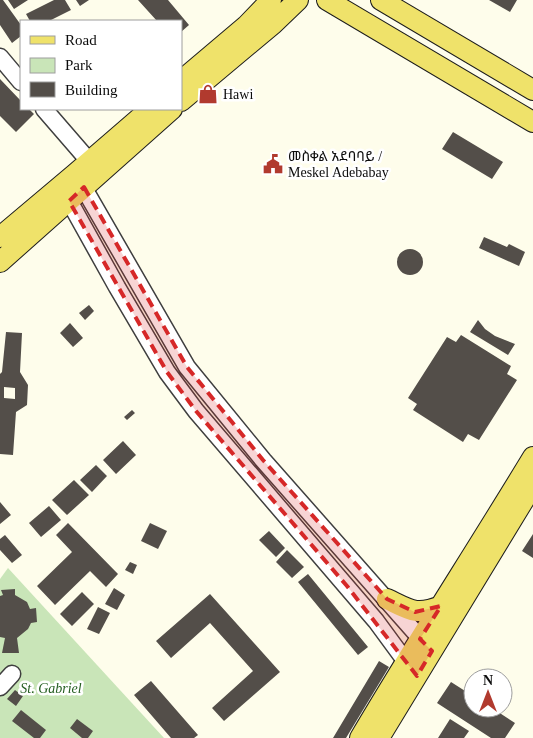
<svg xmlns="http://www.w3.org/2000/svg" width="533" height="738" font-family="'Times New Roman','Noto Sans Ethiopic',serif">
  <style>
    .green { fill: #c9e5b8 }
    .building { fill: #534e49; fill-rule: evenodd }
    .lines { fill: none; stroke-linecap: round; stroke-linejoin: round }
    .minor-casing { stroke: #3f3f3f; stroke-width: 19 }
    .major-casing { stroke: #1d1d1d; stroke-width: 22 }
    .minor { stroke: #fff; stroke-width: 16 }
    .major { stroke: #efe26a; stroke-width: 20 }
    .marked { fill: #d62828; fill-opacity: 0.2; stroke: #d62828; stroke-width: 4; stroke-dasharray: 10 6; stroke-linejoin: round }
    .labels { text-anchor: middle; stroke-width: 5; stroke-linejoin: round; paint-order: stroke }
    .poi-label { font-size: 14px; fill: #0c0c0c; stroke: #fff; text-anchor: start }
    .park-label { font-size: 14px; font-style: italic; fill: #255e21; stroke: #fff }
  </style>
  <rect width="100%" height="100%" fill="#fefdeb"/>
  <path class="green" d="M8 568 164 738H0V579Z"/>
  <path class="building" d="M0 0H3L21 25V36L12 43 0 25Z
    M8 0H28L14 9Z
    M54 0H65L71 10 49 21H30L26 14Z
    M76 0H89L80 6Z
    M138 0H168L189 25 181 32V21H157Z
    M489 0H517L510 12Z
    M0 79 21 101V109H29L34 114 16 132 0 116Z
    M453 132 503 162 492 179 442 149Z
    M484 237 507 247 509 244 525 252 519 266 479 248Z
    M397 262a13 13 0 1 1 26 0a13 13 0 1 1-26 0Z
    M89 305 94 311 85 320 79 313Z
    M478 320 485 329 495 336 515 344 508 355 470 332Z
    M70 323 83 338 73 347 60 333Z
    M6 332 22 333 20 372 28 385 27 405 16 412 13 455 0 454V374L2 372ZM4 387 15 388V399L4 398Z
    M461 335 511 366 507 374 517 380 479 440 468 434 463 442 413 410 417 404 408 398 447 337 456 342Z
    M132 410 135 413 127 420 124 417Z
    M123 441 136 455 116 474 103 460Z
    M96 465 107 476 92 492 80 480Z
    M74 480 89 495 67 515 52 500Z
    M0 502 11 515 0 524Z
    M49 506 61 520 41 537 29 523Z
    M68 523 118 574 106 587 90 571 55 605 37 586 72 552 56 535Z
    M150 523 167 531 158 549 141 541Z
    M269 531 285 548 276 557 259 540Z
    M533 534V558L522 551Z
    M5 535 22 555 12 563 0 550V539Z
    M287 550 304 567 292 578 276 562Z
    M130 562 137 565 133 574 125 570Z
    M308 574 368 647 358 655 298 582Z
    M114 588 125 595 117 610 105 604Z
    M15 589V595L27 602 30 609 36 608 37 622 31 623 28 629 17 638 19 653H2L5 638 0 637V596L3 595 1 590Z
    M82 592 94 604 72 626 60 614Z
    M210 594 280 672 224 721 212 708 253 671 210 623 171 658 156 641Z
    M98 607 110 613 99 634 87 629Z
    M379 661 389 667 346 738H333Z
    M151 681 198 735 194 738H171L134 695Z
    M451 682 473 696V708H492L515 723 505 738H491L437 703Z
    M15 690 23 696 16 706 7 699Z
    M21 710 46 730 40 738H34L12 721Z
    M77 719 93 731 88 738H82L70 728Z
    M450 719 469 731 464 738H438Z"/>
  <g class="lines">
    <defs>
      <path id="minor" d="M0 57 21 82
        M44 109 89 161
        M78 178 187 367 263 460 428 647
        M63 190 117 287 167 372 196 411 376 621 412 670
        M0 687 12 674"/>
      <path id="major" d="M327 0 533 122
        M381 0 533 90
        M181 81 246 26 271 0
        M181 101 273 24 298 0
        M0 237 75 174 150 109
        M0 262 172 109
        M387 599C410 610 416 616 441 606
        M360 738C416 643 476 551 533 457
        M379 738 533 485"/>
    </defs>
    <use href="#minor" class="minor-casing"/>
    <use href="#major" class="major-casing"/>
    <use href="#minor" class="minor"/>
    <use href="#major" class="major"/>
  </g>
  <path class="marked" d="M84 187 187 367 263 460 387 599 415 612 441 606 420 639 432 651 417 676 347 586 196 411 167 372 69 201Z"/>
  <defs>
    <symbol id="shop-bare" viewBox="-9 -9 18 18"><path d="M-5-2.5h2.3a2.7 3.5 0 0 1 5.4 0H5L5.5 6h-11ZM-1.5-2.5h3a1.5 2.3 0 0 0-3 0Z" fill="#b13a2e" stroke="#fff" stroke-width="2.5" paint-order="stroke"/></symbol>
    <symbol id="civic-bare" viewBox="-9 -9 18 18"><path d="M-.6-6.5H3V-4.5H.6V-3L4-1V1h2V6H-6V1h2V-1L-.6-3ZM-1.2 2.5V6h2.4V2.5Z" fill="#b13a2e" stroke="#fff" stroke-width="2.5" paint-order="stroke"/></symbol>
  </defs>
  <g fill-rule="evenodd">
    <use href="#shop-bare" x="194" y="80" width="28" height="28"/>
    <use href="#civic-bare" x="259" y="150" width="28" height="28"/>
  </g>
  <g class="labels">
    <g class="poi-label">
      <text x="223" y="99">Hawi</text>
      <text x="288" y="161">መስቀል አደባባይ /<tspan x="288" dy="16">Meskel Adebabay</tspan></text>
    </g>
    <g class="park-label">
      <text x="51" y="693">St. Gabriel</text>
    </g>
  </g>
  <rect x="20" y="20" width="162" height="90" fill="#ffffff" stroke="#9e9e9e"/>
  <rect x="30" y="36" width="25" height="8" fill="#efe26a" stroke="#9e9e9e"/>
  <text x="65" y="45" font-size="15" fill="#0c0c0c">Road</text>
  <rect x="30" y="58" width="25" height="15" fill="#c9e5b8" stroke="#9e9e9e"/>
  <text x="65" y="70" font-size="15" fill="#0c0c0c">Park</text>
  <rect x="30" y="82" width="25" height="15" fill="#534e49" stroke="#9e9e9e"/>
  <text x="65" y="95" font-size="15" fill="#0c0c0c">Building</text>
  <g transform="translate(488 693)"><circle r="24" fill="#ffffff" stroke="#9e9e9e"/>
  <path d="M0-4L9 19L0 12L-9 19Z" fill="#b13a2e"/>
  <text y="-8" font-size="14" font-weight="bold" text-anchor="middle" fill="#0c0c0c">N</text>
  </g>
</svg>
